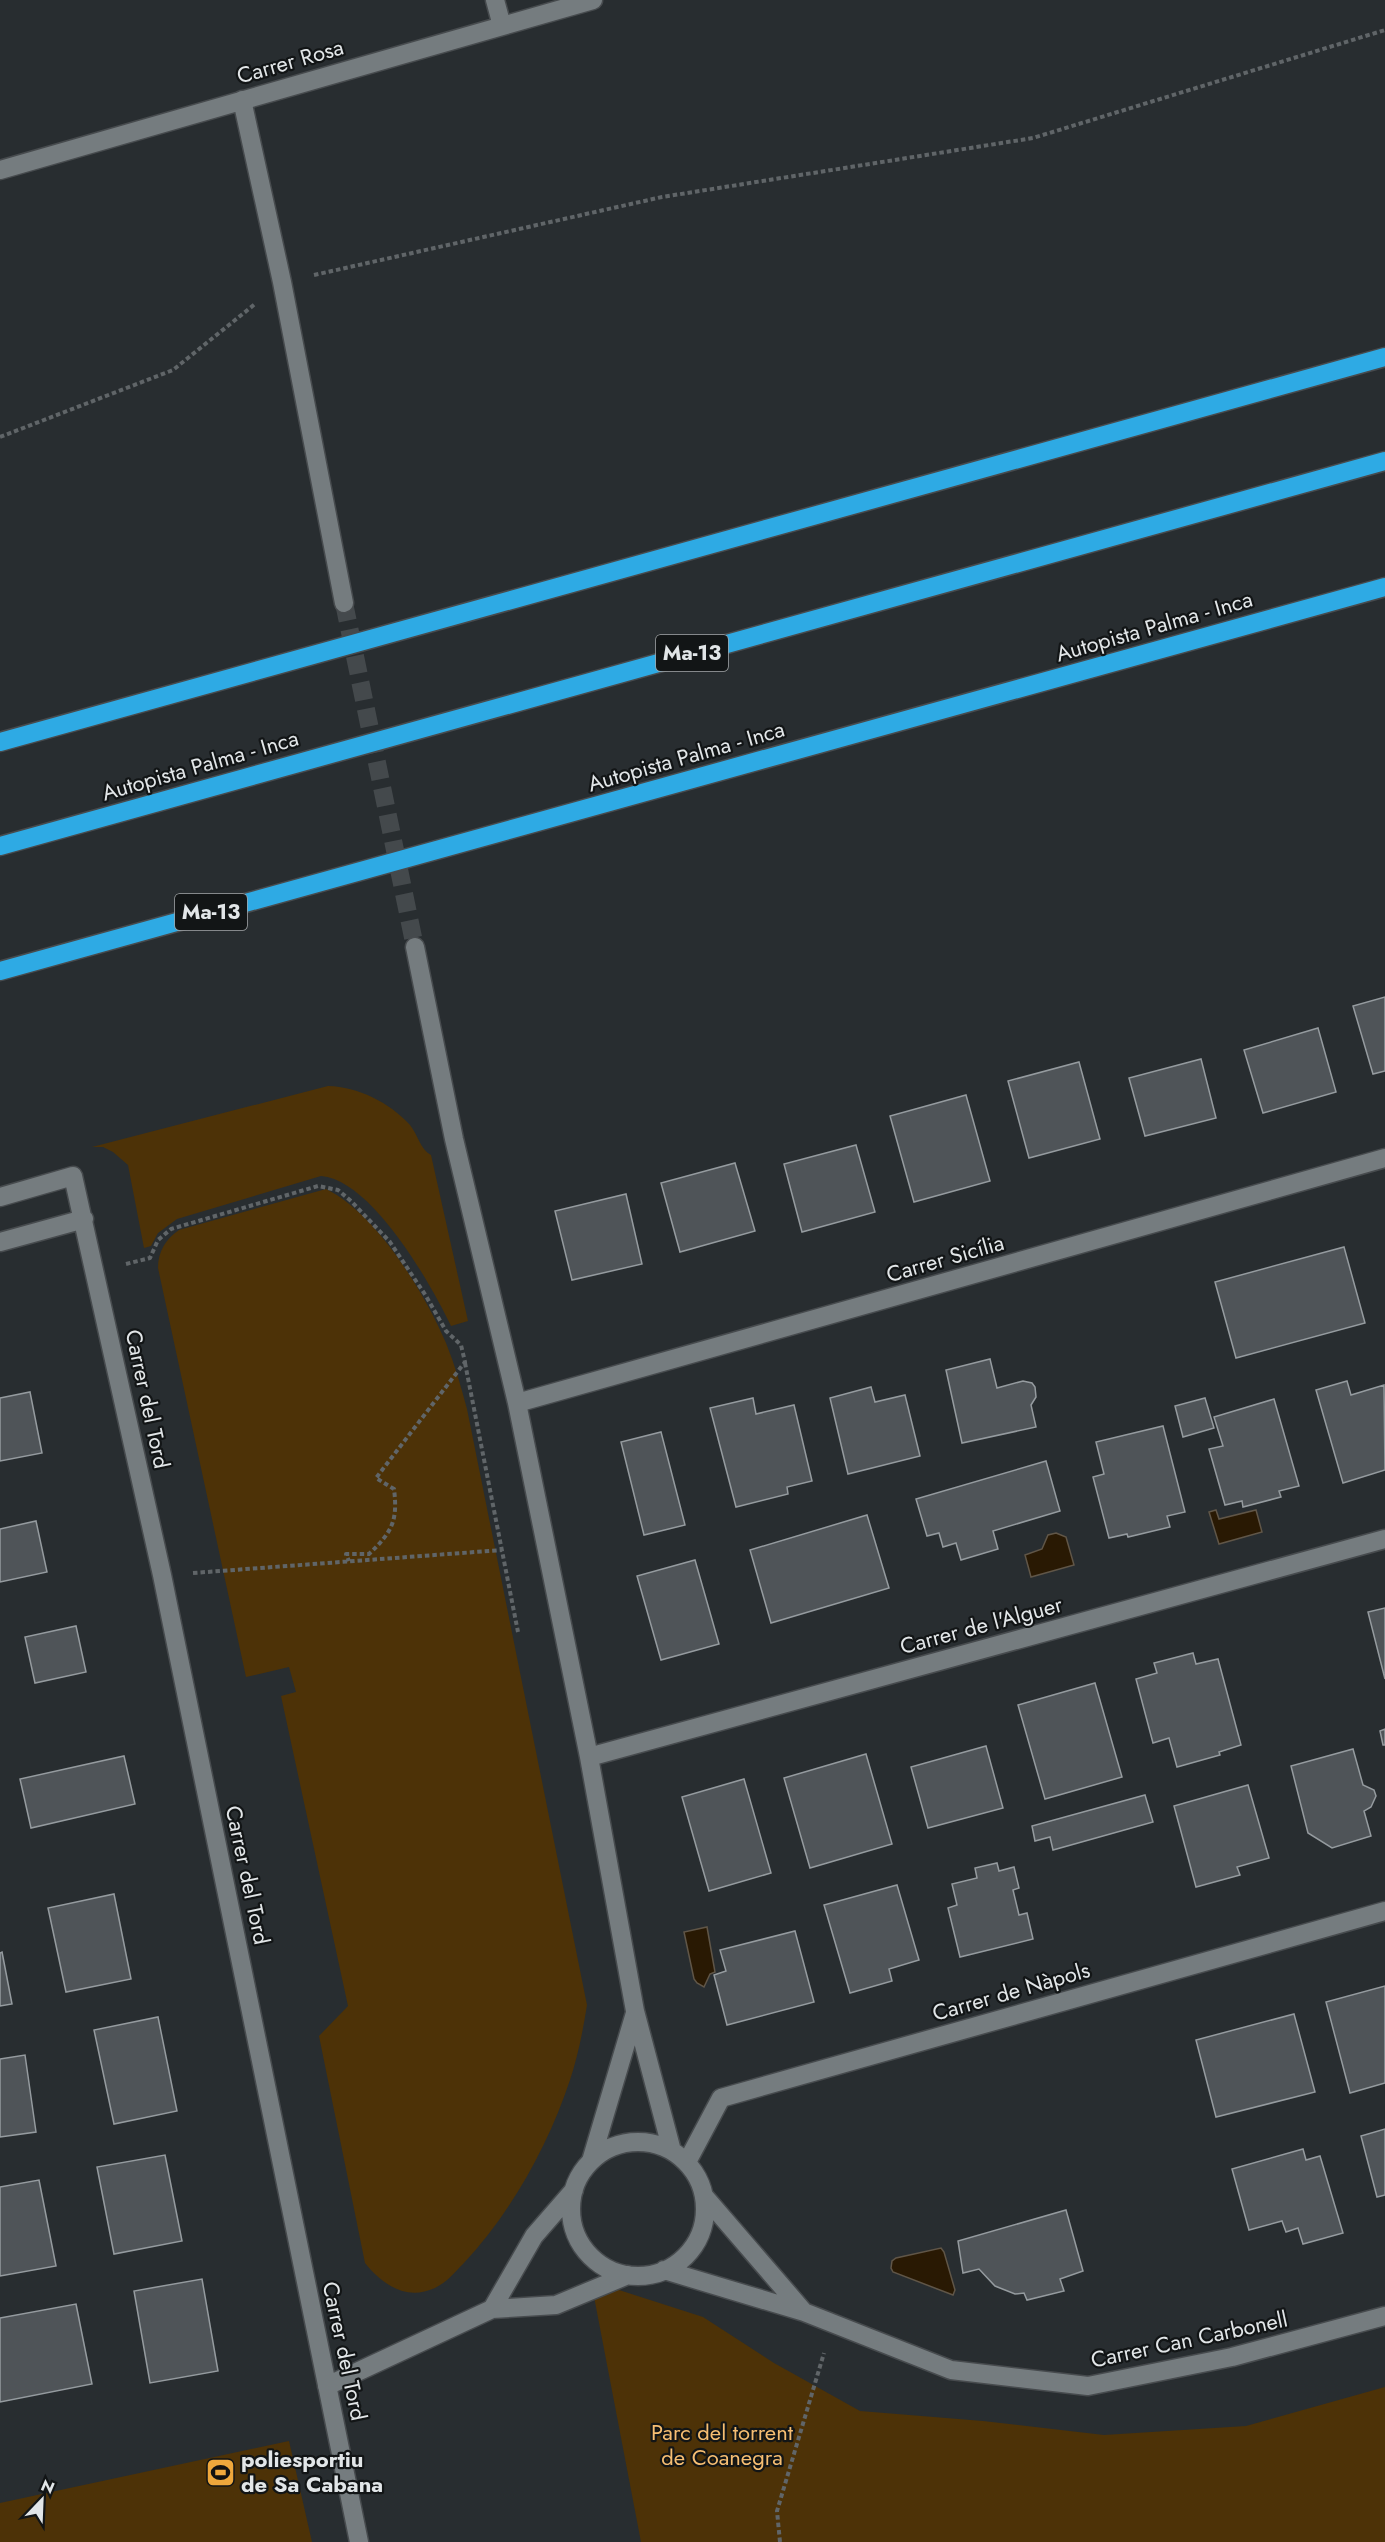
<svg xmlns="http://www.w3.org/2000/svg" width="1385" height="2542" font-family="Jost,sans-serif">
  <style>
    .green { fill: #4d3207 }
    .water { fill: #291903; stroke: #605648; stroke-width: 1.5 }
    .building { fill: #4f5458; stroke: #959b9f; stroke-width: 1.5 }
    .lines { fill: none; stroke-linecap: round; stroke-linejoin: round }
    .street-tunnel { stroke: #44494c; stroke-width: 18; stroke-dasharray: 18 9; stroke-linecap: butt }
    .street-casing { stroke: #474b4e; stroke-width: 21 }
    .highway-casing { stroke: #474b4e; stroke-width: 21 }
    .path { stroke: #606568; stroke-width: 4; stroke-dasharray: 4.5 3; stroke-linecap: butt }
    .street { stroke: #757c7f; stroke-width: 18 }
    .highway { stroke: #2eaae4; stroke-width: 18 }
    .labels { text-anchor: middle; stroke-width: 4.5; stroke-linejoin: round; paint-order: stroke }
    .shield { fill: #121516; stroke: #a4a7a9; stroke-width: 1.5 }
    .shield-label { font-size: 21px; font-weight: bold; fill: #e2e6e8 }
    .street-label { font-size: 22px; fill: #e2e6e8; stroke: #121516 }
    .park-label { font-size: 22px; fill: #f6be72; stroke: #121516 }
    .poi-label { font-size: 22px; font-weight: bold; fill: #e2e6e8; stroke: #121516; text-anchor: start }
  </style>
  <rect width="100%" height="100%" fill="#282d30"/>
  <path class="green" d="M328 1086C358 1087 389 1102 410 1125 418 1135 420 1149 431 1155L468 1321 451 1326C431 1284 372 1180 321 1176L177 1219 158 1233 151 1246 144 1248 128 1165 113 1152 103 1147H92Z
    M326 1189C377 1214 424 1292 446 1343 455 1365 461 1387 467 1409L587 2005C583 2030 578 2056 570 2080 548 2146 511 2213 463 2264 454 2273 447 2282 435 2288 406 2301 383 2285 365 2263L319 2036 348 2006 281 1696 296 1692 289 1667 246 1677 158 1268C158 1251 166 1239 179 1230Z
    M591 2281 703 2317 774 2363 860 2411 983 2421 1104 2435 1246 2426 1385 2387V2542H641Z
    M289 2441 312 2542H0V2503Z"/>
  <path class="water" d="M1216 1510 1219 1519 1256 1510 1262 1532 1219 1544 1209 1512Z
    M1056 1533 1066 1537 1074 1565 1031 1577 1025 1555 1042 1549 1048 1535Z
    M707 1927 715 1972 710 1974 704 1987 697 1983 694 1979 684 1932Z
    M941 2248 944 2252 955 2290 953 2295 893 2272 891 2268 892 2261 896 2258Z"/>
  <path class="building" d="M1385 997V1071L1373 1074 1353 1006Z
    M1318 1028 1336 1092 1263 1113 1244 1050Z
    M1201 1059 1216 1118 1145 1136 1129 1078Z
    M1079 1062 1100 1139 1029 1158 1008 1081Z
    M966 1095 990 1181 914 1202 890 1116Z
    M856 1145 875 1212 802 1232 784 1164Z
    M735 1163 755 1231 680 1252 661 1183Z
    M626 1194 642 1264 572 1280 555 1211Z
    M1344 1247 1365 1323 1236 1358 1215 1282Z
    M990 1359 997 1388 1023 1381 1032 1383 1035 1387 1036 1397 1031 1405 1036 1427 962 1443 946 1370Z
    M1347 1381 1351 1395 1384 1385 1385 1470 1343 1483 1316 1390Z
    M871 1387 875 1402 905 1395 920 1456 848 1474 830 1398Z
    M30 1392 42 1453 0 1461V1398Z
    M753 1398 756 1414 794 1405 812 1481 787 1487 788 1494 736 1507 710 1408Z
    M1205 1398 1214 1428 1183 1437 1175 1406Z
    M1274 1399 1299 1486 1279 1491 1281 1497 1243 1507 1242 1501 1225 1505 1209 1449 1223 1446 1214 1417Z
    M1163 1426 1185 1512 1167 1516 1170 1527 1128 1537 1127 1534 1109 1538 1093 1477 1104 1474 1096 1442Z
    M661 1432 685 1525 644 1535 621 1442Z
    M1046 1461 1060 1511 993 1531 998 1549 961 1560 956 1543 943 1547 939 1533 927 1536 916 1499Z
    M867 1515 889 1588 771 1623 750 1550Z
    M36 1521 47 1572 0 1582V1529Z
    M695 1560 719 1644 661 1660 637 1576Z
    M1385 1608V1679L1368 1612Z
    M76 1626 86 1672 35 1683 25 1637Z
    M1193 1653 1196 1664 1218 1659 1241 1745 1219 1752 1220 1755 1177 1767 1169 1738 1153 1743 1136 1679 1157 1673 1154 1663Z
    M1095 1683 1122 1777 1045 1799 1018 1705Z
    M1385 1729V1745H1383L1380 1731Z
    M986 1746 1003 1808 928 1828 911 1767Z
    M1353 1749 1363 1785 1374 1790 1376 1796 1371 1807 1364 1811 1371 1836 1332 1848 1308 1833 1291 1766Z
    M866 1754 892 1844 810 1868 784 1778Z
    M124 1756 135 1804 31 1828 20 1779Z
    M744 1779 771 1873 709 1891 682 1797Z
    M1248 1785 1269 1858 1237 1867 1240 1875 1196 1887 1174 1806Z
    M1145 1795 1153 1822 1053 1850 1050 1837 1035 1841 1032 1826Z
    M997 1863 999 1871 1014 1867 1019 1888 1013 1890 1019 1915 1027 1913 1033 1939 960 1957 948 1908 957 1905 952 1884 977 1878 975 1868Z
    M897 1885 919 1960 889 1969 892 1981 850 1993 824 1905Z
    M114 1894 131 1979 66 1992 48 1908Z
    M795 1931 814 2002 727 2025 714 1975 726 1971 720 1950Z
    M2 1952 12 2004 0 2006V1953Z
    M1385 1986V2083L1350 2093 1326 2002Z
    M1294 2014 1315 2092 1216 2117 1196 2040Z
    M158 2017 177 2111 114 2124 94 2030Z
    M25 2055 36 2132 0 2137V2059Z
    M1385 2129V2195L1377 2197 1361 2136Z
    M1303 2149 1306 2160 1320 2156 1343 2233 1303 2244 1298 2228 1286 2232 1282 2221 1249 2230 1232 2169Z
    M165 2155 182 2241 114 2254 97 2167Z
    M39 2180 56 2266 0 2276V2187Z
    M1066 2210 1083 2271 1060 2279 1064 2291 1027 2300 1024 2293 1015 2294 995 2286 979 2269 963 2273 958 2241Z
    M202 2279 218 2371 150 2383 134 2291Z
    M76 2304 92 2384 0 2402V2318Z"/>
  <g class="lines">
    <path class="street-tunnel" d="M344 603 415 947"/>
    <defs>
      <path id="street" d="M495 0 502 26
        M242 100 282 282 344 603
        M0 170 593 0
        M415 947 454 1139 517 1403 589 1757 635 2011 672 2151
        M0 1197 73 1176 162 1575 359 2542
        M0 1242 84 1219
        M517 1403 1385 1158
        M589 1757 1385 1539
        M571 2209a67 67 0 1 1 134 0a67 67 0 1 1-134 0Z
        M591 2161 635 2013
        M687 2162 721 2098 1385 1911
        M705 2197 804 2312
        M664 2270 804 2312 951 2370 1088 2386 1232 2357 1385 2316
        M492 2309 534 2236 574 2190
        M327 2386 492 2309 556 2305 628 2275"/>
      <path id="highway" d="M0 742 1385 357
        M0 846 1385 461
        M0 971 1385 587"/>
    </defs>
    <use href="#street" class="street-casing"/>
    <use href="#highway" class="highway-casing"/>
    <path class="path" d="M314 275 662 197 1033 138 1385 30
      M0 437 173 370 255 304
      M126 1264 150 1258 158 1240 171 1229 318 1186 338 1190 351 1201 390 1242 426 1296 446 1331 461 1345 465 1362 376 1478 394 1489C398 1521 392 1532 369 1554H346L349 1561
      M465 1363 518 1632
      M193 1573 502 1550
      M780 2542 777 2511 824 2353"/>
    <use href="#street" class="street"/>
    <use href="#highway" class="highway"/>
  </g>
  <defs>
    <symbol id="stadium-square" viewBox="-11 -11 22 22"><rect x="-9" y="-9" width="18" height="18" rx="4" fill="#eea73c" stroke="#121516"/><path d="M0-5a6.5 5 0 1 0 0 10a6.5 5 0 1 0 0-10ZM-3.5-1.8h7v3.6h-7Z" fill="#111"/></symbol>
  </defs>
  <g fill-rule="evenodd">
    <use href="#stadium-square" x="204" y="2456" width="33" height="33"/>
  </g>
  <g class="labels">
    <g class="shield">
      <rect x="656" y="635" width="72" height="36" rx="4.5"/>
      <rect x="175" y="894" width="72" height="36" rx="4.5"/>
    </g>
    <g class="shield-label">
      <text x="692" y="660">Ma-13</text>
      <text x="211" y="919">Ma-13</text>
    </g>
    <g class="street-label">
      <text transform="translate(290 61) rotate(-16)" y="8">Carrer Rosa</text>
      <text transform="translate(1154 626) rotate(-16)" y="8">Autopista Palma - Inca</text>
      <text transform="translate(686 756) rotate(-16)" y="8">Autopista Palma - Inca</text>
      <text transform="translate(200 765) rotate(-16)" y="8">Autopista Palma - Inca</text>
      <text transform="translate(945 1258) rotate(-16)" y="8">Carrer Sicília</text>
      <text transform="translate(148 1399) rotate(78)" y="8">Carrer del Tord</text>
      <text transform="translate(981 1625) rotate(-15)" y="8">Carrer de l'Alguer</text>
      <text transform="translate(248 1875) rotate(78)" y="8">Carrer del Tord</text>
      <text transform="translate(1011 1991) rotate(-16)" y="8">Carrer de Nàpols</text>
      <text transform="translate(1189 2339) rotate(-12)" y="8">Carrer Can Carbonell</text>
      <text transform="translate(345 2351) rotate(78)" y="8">Carrer del Tord</text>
    </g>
    <g class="park-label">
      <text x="722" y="2440">Parc del torrent<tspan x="722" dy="25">de Coanegra</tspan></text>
    </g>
    <g class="poi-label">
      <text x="241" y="2467">poliesportiu<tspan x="241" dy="25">de Sa Cabana</tspan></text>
    </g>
  </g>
  <g transform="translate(42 2500) rotate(23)" stroke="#121516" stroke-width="4.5" paint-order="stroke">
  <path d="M0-4.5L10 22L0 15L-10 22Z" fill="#e2e6e8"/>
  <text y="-9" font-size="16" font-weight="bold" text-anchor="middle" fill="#e2e6e8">N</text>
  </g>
</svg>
